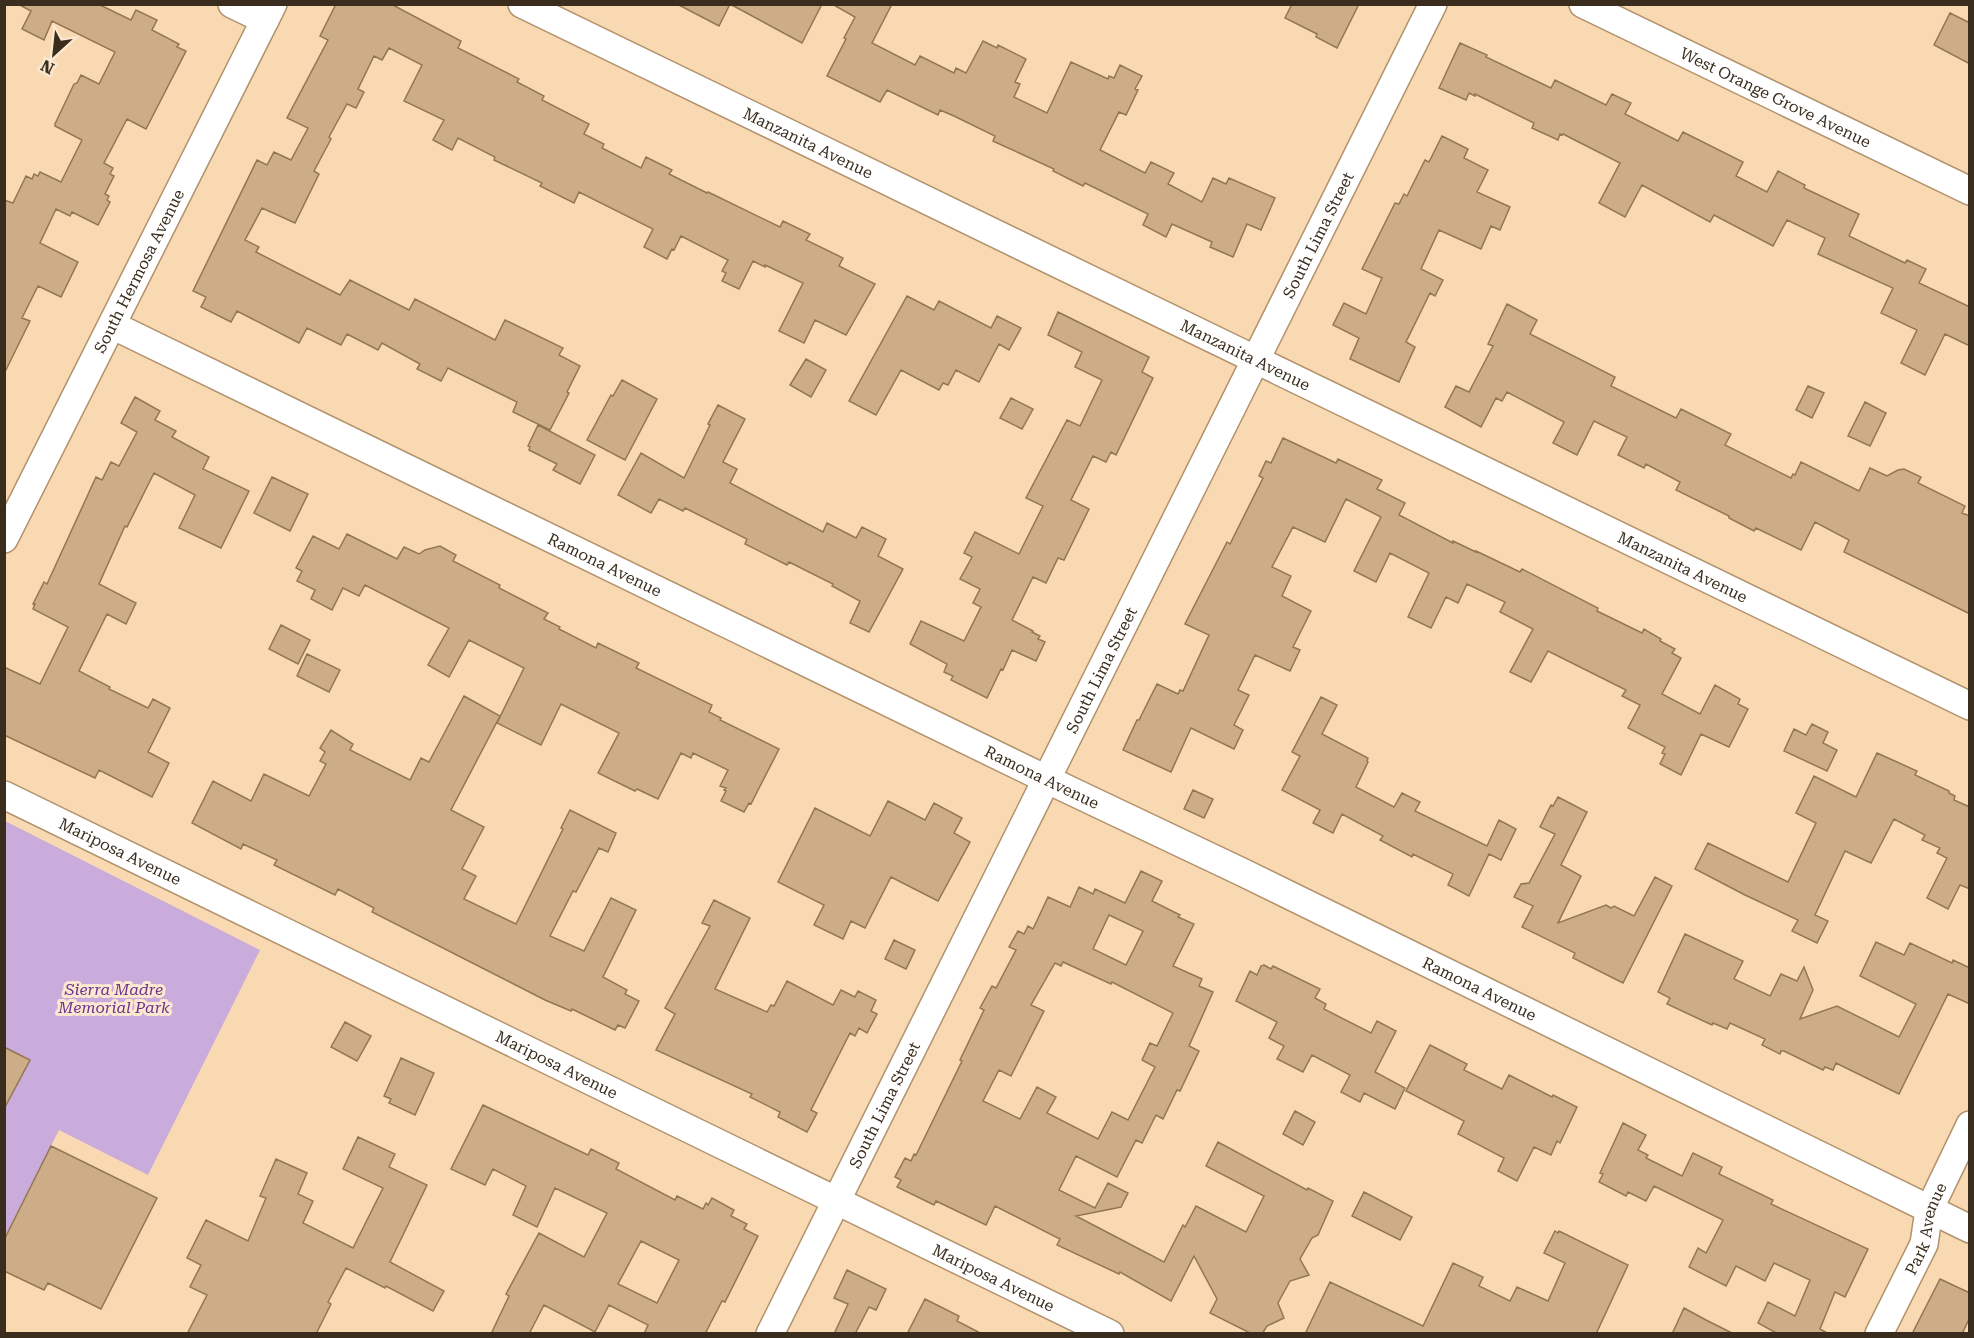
<svg xmlns="http://www.w3.org/2000/svg" width="1974" height="1338" font-family="'Roboto Serif',serif">
  <style>
    .green { fill: #c9acdb }
    .building { fill: #ccad87; stroke: #937652; stroke-width: 1.5; fill-rule: evenodd }
    .lines { fill: none; stroke-linecap: round; stroke-linejoin: round }
    .street-casing { stroke: #b1926d; stroke-width: 30 }
    .street { stroke: #fff; stroke-width: 27 }
    .labels { text-anchor: middle; stroke-width: 6; stroke-linejoin: round; paint-order: stroke }
    .street-label { font-size: 16px; fill: #3a2d1e; stroke: #fce8d1 }
    .park-label { font-size: 16px; font-style: italic; fill: #6c338b; stroke: #fce8d1 }
  </style>
  <rect width="100%" height="100%" fill="#f9d9b2"/>
  <path class="green" d="M5 821 260 950 148 1175 59 1130 5 1236Z"/>
  <path class="building" d="M18 4H98L131 20 136 10 157 20 152 30 179 44 177 47 186 51 146 129 127 119 104 163 113 168 110 174 114 176 105 194 109 196 107 200 110 202 98 225 72 212 70 216 56 209 40 243 78 262 61 297 38 286 22 318 30 321 4 374V200L13 203 26 176 32 179 34 174 38 176 40 172 61 182 82 140 55 126V124L74 84 77 83 81 75 99 84 115 52 52 21 44 40 22 29 31 11Z
    M336 4H391L461 41 458 48 519 79 517 82 544 96 542 100 589 124 584 134 604 144 602 148 641 168 646 157 672 170 669 174 707 193 708 192 780 227 783 221 810 234 806 240 843 258 839 266 875 284 846 335 815 320 804 343 779 331 803 283 765 265V267L753 261 739 289 722 281 726 273 722 271 728 260 681 236 674 250 672 249 667 259 644 247 653 229 579 192 574 203 540 186 542 183 494 160 495 157 458 138 452 150 433 140 444 120 404 101 422 65 389 48 382 60 374 56 358 89 364 92 356 108 347 104 329 137 331 139 314 171 319 174 295 223 262 208 245 240 259 247 256 252 340 295 350 280 409 310 415 299 495 340 505 320 563 348 559 355 580 366 567 392 569 393 550 430 513 412 517 402 448 368 441 381 417 369 420 364 382 343 378 350 347 334 341 345 307 328 299 343 237 311 231 322 201 307 206 297 193 291 257 160 267 165 274 152 291 160 308 128 287 118 328 40 320 36Z
    M677 4H730L719 26Z
    M730 4H822L802 43Z
    M832 4H892L872 43 915 65 920 56 954 73 956 68 966 73 983 41 997 48 998 45 1026 59 1015 82 1020 84 1014 97 1047 113 1071 62 1108 79 1109 76 1114 78 1120 65 1142 76 1135 89 1138 90 1126 115 1119 112 1100 150 1145 173 1151 162 1174 173 1168 184 1202 202 1213 178 1226 184 1229 178 1275 198 1261 230 1247 224 1233 257 1210 247 1212 242 1172 224 1166 237 1143 225 1148 214 1085 183 1083 186 1053 171 1054 169 993 141 995 136 954 116 940 110 938 115 887 90 880 102 827 76 846 39 844 38 855 17Z
    M1292 4H1359L1337 48 1316 37 1317 34 1285 18Z
    M1950 13 1970 23V64L1934 45Z
    M1460 43 1487 55 1486 57 1551 88 1555 80 1606 105 1612 94 1631 103 1625 114 1678 141 1683 132 1743 162 1736 176 1767 192 1778 171 1805 185 1804 188 1859 214 1849 236 1905 263 1907 260 1926 269 1919 283 1970 307V346L1945 334 1925 375 1901 363 1917 330 1881 313 1893 288 1818 254 1825 238 1787 220 1773 246 1714 215 1710 222 1642 185 1625 217 1599 203 1620 163 1563 134 1562 135 1560 134 1558 140 1532 128 1534 123 1475 94V96L1469 93 1466 100 1439 88Z
    M1442 136 1468 149 1464 158 1488 170 1477 192 1510 207 1500 230 1491 226 1481 249 1439 230 1421 269 1443 280 1435 296 1430 293 1406 342 1415 347 1399 382 1350 359 1359 338 1333 325 1344 303 1366 314 1382 278 1362 269 1395 203 1399 204 1404 194 1407 196 1425 160 1429 162Z
    M907 296 934 310 939 301 991 328 997 316 1021 328 1009 350 999 344 979 382 956 370 948 385 943 383 939 390 901 370 876 415 849 401Z
    M1507 304 1537 320 1530 334 1615 377 1611 386 1676 418 1681 409 1731 434 1725 445 1791 478 1793 474 1795 475 1801 462 1859 491 1870 468 1887 476 1898 470 1904 469 1921 477 1918 483 1965 506 1962 513 1970 516V614L1844 552 1849 540 1815 522 1801 550 1756 528 1754 531 1729 518V516L1676 490 1680 482 1646 464 1644 468 1618 455 1627 437 1594 421 1577 455 1553 443 1564 422 1507 392 1502 401 1496 398 1481 427 1445 407 1456 386 1469 392 1493 346 1488 344Z
    M1058 312 1149 357 1142 372 1153 378 1116 455 1111 452 1106 462 1093 456 1071 500 1089 509 1064 560 1058 558 1046 583 1033 577 1012 620 1033 631 1032 632 1040 636 1038 639 1045 642 1036 661 1012 650 1003 670 1001 669 987 698 951 680 953 676 944 672 947 664 910 644 921 621 964 641 981 607 973 603 980 589 960 579 972 557 964 553 975 532 1019 554 1043 506 1026 498 1067 420 1080 426 1102 380 1075 367 1082 352 1048 335Z
    M806 359 826 370 811 397 790 385Z
    M622 380 657 399 625 460 587 440 611 395 613 396Z
    M1808 386 1824 393 1812 418 1796 410Z
    M135 397 160 411 155 420 176 431 172 437 209 457 203 469 249 491 221 548 179 528 195 495 154 473 127 527 125 526 99 584 136 603 126 624 107 614 79 671 110 687 109 689 148 708 153 699 170 708 148 752 169 763 152 797 99 770 95 778 4 735V667L40 684 68 627 33 609 35 604H33L44 582 47 584 96 477 102 480 111 462 119 466 137 432 121 423Z
    M1011 398 1033 409 1022 429 1000 418Z
    M1865 402 1886 413 1870 446 1848 436Z
    M718 405 745 419 723 462 737 469 730 483 823 532 827 523 856 538 862 527 886 539 878 556 903 569 869 632 850 623 860 601 832 586 833 584 789 562 787 565 745 544 747 539 685 508 683 511 659 499 651 513 618 495 641 453 684 478 710 425 708 424Z
    M538 425 595 455 580 484 553 470 557 464 529 450 530 447 528 446Z
    M1283 438 1336 463 1338 459 1382 480 1377 489 1405 503 1399 515 1453 543V541L1476 552V551L1520 572 1522 569 1598 608 1597 611 1642 633 1644 629 1661 639 1660 641 1675 649 1672 653 1681 658 1662 694 1700 714 1715 685 1740 699 1738 704 1748 709 1729 747 1701 734 1681 775 1660 764 1665 754 1662 753 1665 747 1628 728 1640 705 1622 696 1626 690 1548 651 1531 682 1510 672 1533 629 1500 612 1505 602 1467 584 1458 603 1446 597 1431 628 1408 617 1429 573 1390 553 1376 582 1354 571 1381 517 1346 499 1325 542 1293 527 1272 567 1291 576 1282 596 1311 611 1293 647 1300 650 1290 671 1255 655 1238 690 1249 695 1234 725 1243 730 1234 749 1191 728 1171 772 1123 750 1137 720H1139L1157 684 1178 694 1180 690 1183 691 1209 635 1185 624 1227 542 1230 544 1263 478 1259 476 1266 461 1271 463Z
    M272 477 308 494 290 531 254 513Z
    M347 534 397 559 404 547 419 554 425 550 440 546 456 555 453 561 500 585 499 588 548 613 544 619 560 627 559 629 596 648 598 643 639 663 636 668 712 705 709 712 721 718 720 720 779 749 751 804 749 803 744 812 721 801 726 791 724 790 726 788 720 786 728 770 693 753 691 758 681 753 658 799 637 789 635 791 598 773 619 733 561 704 541 745 497 723 524 668 469 640 449 677 428 665 449 628 365 585 359 596 343 588 332 610 311 599 315 590 297 581 302 571 296 568 313 536 339 549Z
    M281 625 310 640 298 664 269 649Z
    M307 654 340 670 329 692 297 676Z
    M464 696 500 716 451 810 484 827 462 869 476 876 464 899 516 924 563 829 561 828 570 810 616 833 608 852 599 848 576 892 573 891 550 936 584 951 611 898 636 910 603 977 627 990 625 994 639 1001 625 1028 618 1025 615 1030 572 1009 571 1011 545 1000 372 912 374 908 338 889 335 895 274 865 277 860 243 844 241 849 192 823 213 781 251 801 264 774 309 796 326 764 320 761 325 752 320 748 331 730 353 744 350 750 410 780 421 758 429 762Z
    M1321 697 1337 705 1322 734 1368 758 1367 761 1368 762 1356 787 1394 807 1402 793 1420 802 1415 811 1487 846 1499 820 1516 829 1501 860 1489 854 1469 896 1448 885 1453 874 1413 854 1412 857 1380 840 1383 836 1342 814 1333 833 1313 823 1320 810 1282 790 1300 756 1292 752Z
    M1812 724 1828 732 1823 743 1837 750 1827 771 1784 751 1794 729 1806 735Z
    M1877 753 1917 771 1915 775 1949 791V793L1955 796 1954 800 1970 807V889L1960 885 1948 909 1927 898 1947 858 1937 853 1940 848 1922 840 1925 835 1894 819 1871 863 1845 851 1815 915 1828 921 1817 943 1792 931 1798 920 1745 895 1695 869 1708 843 1788 882 1816 823 1796 813 1814 776 1856 797Z
    M1193 790 1213 799 1204 818 1184 809Z
    M1558 797 1587 812 1561 865 1581 876 1558 923 1606 905 1611 908 1614 906 1634 916 1655 877 1672 886 1623 983 1573 958 1575 953 1522 927 1533 906 1514 897 1521 884 1529 883 1555 834 1540 827 1551 805 1553 806Z
    M888 801 925 820 934 803 962 818 954 833 970 842 938 901 891 877 865 928 851 921 843 939 814 925 824 905 778 882 815 808 870 836Z
    M1141 871 1162 881 1152 901 1180 915 1178 917 1194 924 1173 966 1202 979 1199 986 1213 992 1189 1046 1199 1051 1180 1091 1177 1090 1163 1119 1156 1115 1142 1143 1136 1140 1117 1177 1076 1156 1059 1190 1095 1208 1108 1183 1128 1193 1121 1207 1076 1216 1164 1262 1183 1225 1185 1227 1196 1206 1246 1232 1264 1196 1206 1166 1218 1142 1307 1190 1308 1188 1333 1201 1318 1235 1312 1238 1300 1259 1309 1275 1290 1281 1278 1303 1284 1318 1267 1326 1262 1334H1252L1210 1313 1217 1299 1194 1256 1171 1301 1120 1272 1119 1274 1057 1245 1060 1239 995 1206 986 1225 936 1201 934 1205 897 1187 901 1180 895 1177 905 1158 911 1161 914 1154 916 1155 962 1061 960 1060 984 1010 980 1008 992 986 996 988 1016 950 1009 947 1018 931 1024 934 1028 926 1033 929 1048 897 1070 907 1079 887 1093 894 1095 889 1125 903ZM1109 915 1143 931 1126 965 1093 949ZM1063 962 1111 984 1112 982 1173 1013 1157 1046 1150 1043 1142 1060 1155 1067 1128 1120 1112 1112 1098 1139 1047 1113 1056 1097 1037 1087 1020 1119 983 1101 999 1070 1011 1076 1044 1011 1031 1005 1055 963 1061 966Z
    M714 900 750 918 715 989 767 1012 771 1005 774 1006 787 981 833 1005 841 990 855 997 858 991 876 1000 871 1011 877 1014 867 1033 859 1028 855 1036 850 1033 811 1110 817 1113 807 1132 778 1117 780 1112 750 1097 752 1094 656 1050 675 1014 665 1008 710 926 702 923Z
    M1685 934 1743 961 1734 979 1770 996 1781 974 1797 981 1804 967 1813 990 1800 1019 1837 1006 1899 1037 1916 1004 1860 976 1876 942 1904 955 1910 943 1952 963 1953 960 1970 968V1004L1948 994 1899 1094 1836 1063 1833 1070 1825 1067 1823 1070 1784 1051H1781L1780 1054 1762 1045 1765 1039 1730 1023 1727 1029 1713 1023 1712 1025 1667 1004 1670 998 1658 992Z
    M894 940 915 950 906 969 885 959Z
    M1264 965 1271 969 1273 966 1320 989 1315 998 1326 1004 1324 1009 1371 1033 1377 1021 1396 1031 1375 1072 1405 1088 1395 1109 1364 1093 1360 1102 1341 1092 1350 1075 1312 1055 1303 1072 1277 1059 1284 1046 1269 1038 1277 1022 1236 1001 1250 971 1257 975 1261 966Z
    M345 1022 371 1036 357 1061 331 1047Z
    M1430 1045 1467 1064 1464 1070 1502 1089 1509 1075 1552 1097 1553 1095 1577 1107 1560 1143 1557 1141 1551 1155 1534 1147 1517 1181 1498 1171 1504 1158 1458 1134 1464 1121 1406 1091Z
    M4 1047 30 1060 4 1109Z
    M401 1058 434 1073 415 1115 389 1103 391 1099 384 1096Z
    M483 1105 588 1155 591 1149 619 1163 616 1169 675 1200 677 1196 703 1209 706 1203 708 1205 712 1198 734 1210 731 1216 747 1224 744 1229 758 1236 725 1302 722 1301 705 1334H644L648 1325 609 1305 595 1332 544 1305 529 1334H491L509 1296 506 1294 539 1233 584 1257 607 1213 555 1188 537 1227 513 1215 526 1186 493 1169 485 1185 451 1169ZM641 1241 679 1260 657 1303 618 1284Z
    M1295 1111 1315 1122 1303 1145 1283 1134Z
    M1623 1123 1646 1135 1638 1150 1648 1155 1646 1158 1682 1176 1693 1153 1722 1167 1719 1174 1773 1200 1771 1204 1868 1249 1845 1297 1835 1292 1820 1329 1829 1334H1778L1758 1323 1768 1302 1795 1316 1810 1280 1774 1263 1765 1281 1736 1266 1726 1286 1689 1267 1698 1248 1706 1253 1723 1220 1654 1186 1646 1201 1628 1192 1626 1196 1599 1182 1603 1174 1600 1173Z
    M358 1137 395 1154 389 1167 427 1185 390 1262 444 1291 433 1311 386 1286 385 1288 346 1268 328 1302 331 1304 316 1334H187L207 1295 190 1287 201 1265 187 1258 206 1220 248 1241 266 1198 260 1196 276 1159 307 1173 298 1194 313 1201 303 1223 353 1248 383 1188 343 1169Z
    M51 1146 157 1198 101 1309 48 1283 44 1290 4 1271V1240Z
    M1364 1192 1412 1217 1400 1240 1352 1216Z
    M1555 1231 1558 1233 1559 1231 1628 1265 1596 1334H1305L1330 1282 1423 1326 1453 1263 1483 1277 1479 1286 1510 1301 1517 1287 1548 1301 1565 1263 1544 1253Z
    M847 1270 886 1289 876 1310 869 1307 855 1334H834L848 1304 834 1298Z
    M1940 1279 1970 1293V1317L1962 1334H1912Z
    M925 1299 959 1316 957 1321 982 1334H907Z
    M1684 1308 1706 1320 1734 1334H1672Z"/>
  <g class="lines">
    <defs>
      <g id="street">
        <path d="M232 4 265 20"/>
        <path id="s1" d="M522 4 1970 706"/>
        <path id="s2" d="M1583 4 1970 191"/>
        <path id="s3" d="M112 325 1048 780 1244 873 1970 1229"/>
        <path id="s4" d="M4 539 273 4"/>
        <path id="s5" d="M4 795C374 973 741 1156 1110 1334"/>
        <path id="s6" d="M770 1334 1433 4"/>
        <path id="s7" d="M1879 1334 1924 1244 1929 1210 1970 1125"/>
      </g>
    </defs>
    <use href="#street" class="street-casing"/>
    <use href="#street" class="street"/>
  </g>
  <g class="labels">
    <g class="street-label">
      <text dy="6" stroke="none"><textPath href="#s2" startOffset="214">West Orange Grove Avenue</textPath></text>
      <text dy="6" stroke="none"><textPath href="#s1" startOffset="318">Manzanita Avenue</textPath></text>
      <text dy="6" stroke="none"><textPath href="#s6" startOffset="1228">South Lima Street</textPath></text>
      <text dy="6" stroke="none"><textPath href="#s4" startOffset="300">South Hermosa Avenue</textPath></text>
      <text dy="6" stroke="none"><textPath href="#s1" startOffset="804">Manzanita Avenue</textPath></text>
      <text dy="6" stroke="none"><textPath href="#s3" startOffset="548">Ramona Avenue</textPath></text>
      <text dy="6" stroke="none"><textPath href="#s1" startOffset="1290">Manzanita Avenue</textPath></text>
      <text dy="6" stroke="none"><textPath href="#s6" startOffset="742">South Lima Street</textPath></text>
      <text dy="6" stroke="none"><textPath href="#s3" startOffset="1034">Ramona Avenue</textPath></text>
      <text dy="6" stroke="none"><textPath href="#s5" startOffset="129">Mariposa Avenue</textPath></text>
      <text dy="6" stroke="none"><textPath href="#s3" startOffset="1520">Ramona Avenue</textPath></text>
      <text dy="6" stroke="none"><textPath href="#s5" startOffset="615">Mariposa Avenue</textPath></text>
      <text dy="6" stroke="none"><textPath href="#s6" startOffset="256">South Lima Street</textPath></text>
      <text dy="6" stroke="none"><textPath href="#s7" startOffset="116">Park Avenue</textPath></text>
      <text dy="6" stroke="none"><textPath href="#s5" startOffset="1101">Mariposa Avenue</textPath></text>
    </g>
    <g class="park-label">
      <text x="114" y="995">Sierra Madre<tspan x="114" dy="18">Memorial Park</tspan></text>
    </g>
  </g>
  <rect width="1974" height="1338" fill="none" stroke="#3a2d1e" stroke-width="12"/>
  <g transform="translate(54 54) rotate(207)" stroke="#fce8d1" stroke-width="4.5" paint-order="stroke">
  <path d="M0-4.5L10 22L0 15L-10 22Z" fill="#3a2d1e"/>
  <text y="-9" font-size="16" font-weight="bold" text-anchor="middle" fill="#3a2d1e">N</text>
  </g>
</svg>
